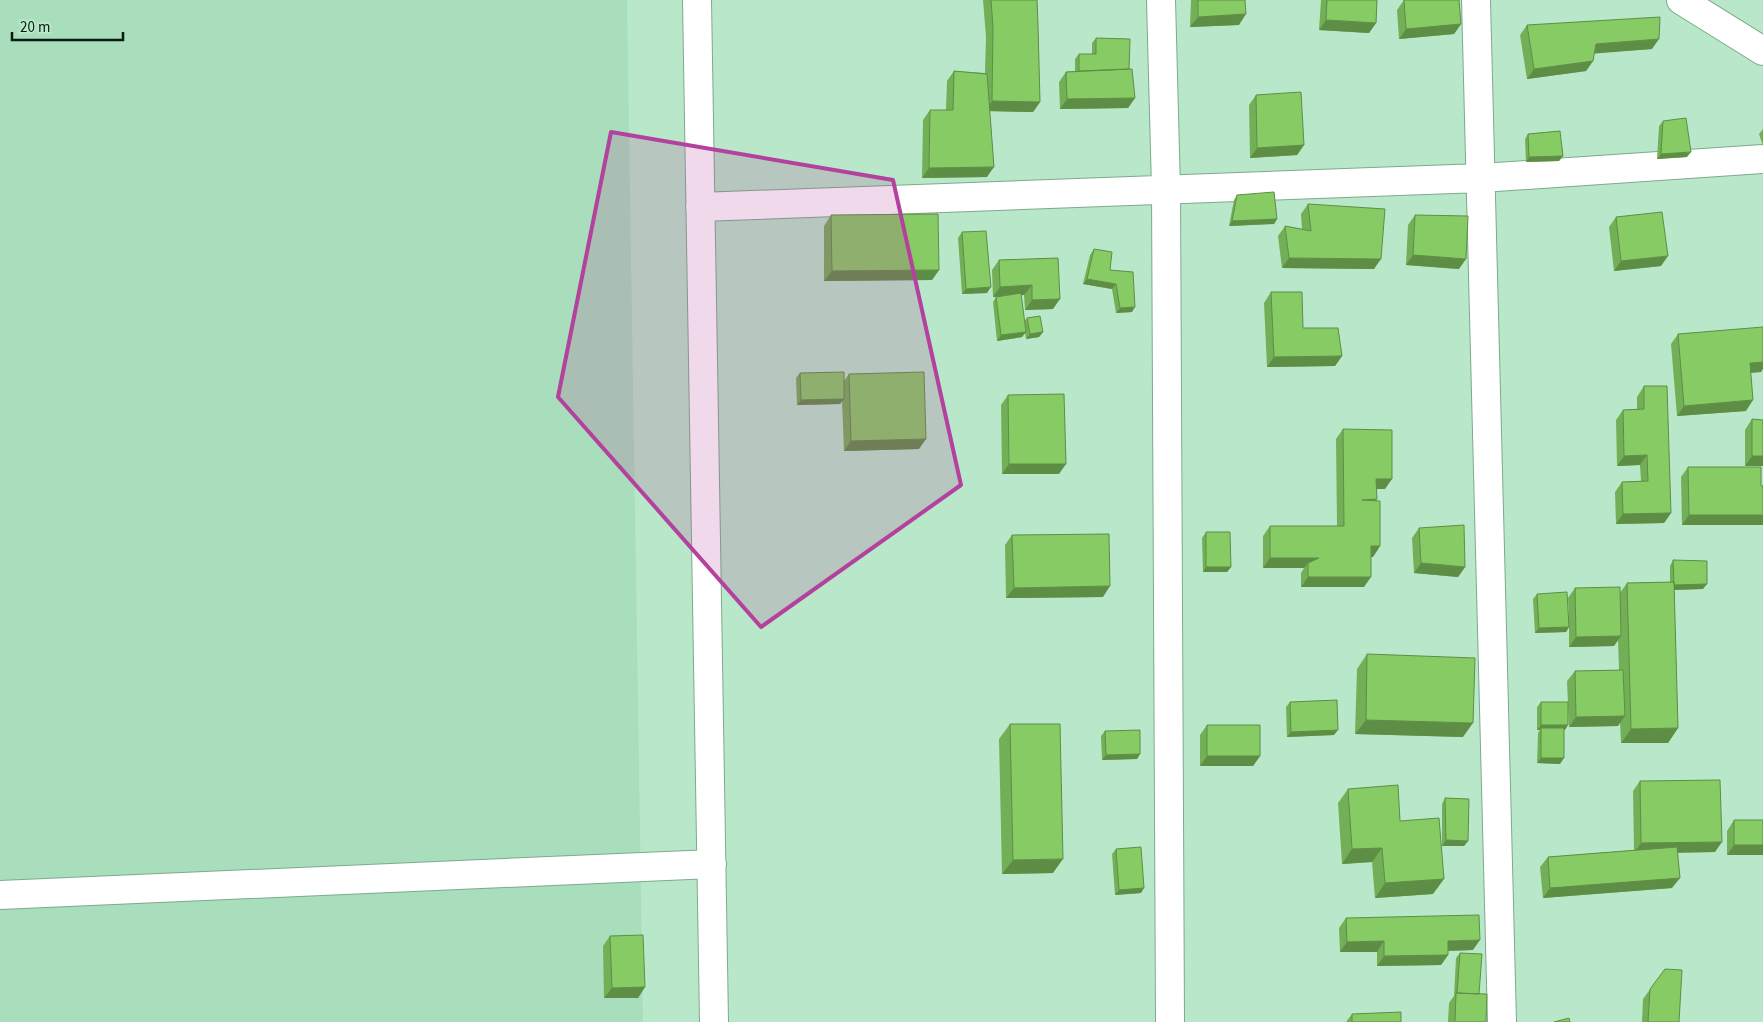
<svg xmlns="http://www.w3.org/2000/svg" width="1763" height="1022" font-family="'Source Sans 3',sans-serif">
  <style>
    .built { fill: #a8debb }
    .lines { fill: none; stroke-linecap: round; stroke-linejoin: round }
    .minor-casing { stroke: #7daa8d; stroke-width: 30 }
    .minor { stroke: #fff; stroke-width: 28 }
    .wall { fill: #73af56 }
    .shaded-wall { fill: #5e8e46 }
    .building { fill: #86cb64; stroke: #5e8e46 }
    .marked { fill: #b3419d; fill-opacity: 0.2; stroke: #b3419d; stroke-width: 4; stroke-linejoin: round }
  </style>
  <rect width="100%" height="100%" fill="#b8e8c9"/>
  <path class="built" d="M0 0H627L643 1022H0Z"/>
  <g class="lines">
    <defs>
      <path id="minor" d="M697 0 714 1022
        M1161 0 1166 189 1170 1022
        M1476 0 1502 1022
        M1681 0 1763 51
        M700 207 1481 178 1763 159
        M0 895 712 864"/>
    </defs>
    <use href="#minor" class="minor-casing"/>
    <use href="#minor" class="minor"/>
  </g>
  <path class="wall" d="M983 0H1037L1040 102 1033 112 990 111 987 177 922 178 923 120 930 110H946L947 81 954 71 985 73 986 37Z
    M1191 0H1245L1239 25 1190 27Z
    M1321 0H1377L1376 23 1369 33 1319 30Z
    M1404 0 1461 24 1454 34 1399 39 1397 10Z
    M1527 25 1652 49 1594 53 1593 61 1586 71 1527 79 1520 35Z
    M1096 38 1129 69 1135 98 1128 108 1060 109 1059 82 1066 72 1075 71V59L1079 54H1092V43Z
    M1256 95 1304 145 1297 155 1250 158 1249 105Z
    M1663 121 1687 157 1657 159 1659 126Z
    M1763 129V146L1759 134Z
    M1528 134 1563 156 1559 161 1526 162 1525 139Z
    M1237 195 1277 219 1274 224 1229 226 1234 200Z
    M1308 204 1374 269 1282 268 1278 236 1285 226 1302 229 1301 214Z
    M831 215 939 270 932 280 824 281V226Z
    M1415 215 1459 269 1406 265 1408 225Z
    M1616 217 1661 266 1614 271 1609 227Z
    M962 232 987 293 962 294 958 238Z
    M1094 249 1110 270 1132 312 1116 313 1112 289 1083 284 1090 255Z
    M1058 258 1053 309 1025 310 1024 295H1021L1024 322 1027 318 1043 332 1039 337 1026 339 1025 333 1022 337 997 341 993 302 996 297 998 296 993 297 992 270 999 260Z
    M1271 292 1303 328 1342 356 1335 366 1267 367 1264 303Z
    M1678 334 1761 372 1751 373 1746 411 1677 416 1671 344Z
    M800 373 844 381 849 374 919 449 844 451 842 401 840 404 797 405 796 378Z
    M1644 386 1671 513 1664 523 1616 524 1615 492 1622 482 1641 481 1640 465 1617 466 1616 420 1623 410 1637 409V397Z
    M1008 395 1059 474H1002L1001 405Z
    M1752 419 1763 420V466H1745V430Z
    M1343 429 1385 489H1376L1377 499 1376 501 1380 546 1373 557 1371 556 1364 587H1301V573L1304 568H1263V536L1270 526H1337L1336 439Z
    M1688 467 1763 486V525H1682L1681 477Z
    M1419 528 1465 567 1458 577 1414 573 1412 538Z
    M1206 532 1231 567 1227 572H1203L1202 538Z
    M1012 535 1103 597 1006 598 1005 545Z
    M1673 560 1703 589 1674 590 1678 728 1668 743H1621L1620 722 1618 726 1569 727 1567 681 1575 671 1619 670 1618 640 1614 646 1569 647V627L1566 632 1535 633 1533 599 1537 594 1569 615 1568 598 1575 588 1620 593 1627 583 1670 582V566Z
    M1367 654 1463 737 1355 734 1357 669Z
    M1290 702 1334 735 1287 737 1286 707Z
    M1541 702 1564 730 1560 764 1537 763 1538 733 1540 730H1537V707Z
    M1010 724 1053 873 1002 874 999 739Z
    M1207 725 1260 756 1253 766H1200V735Z
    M1105 731 1140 754 1137 759 1102 760 1101 736Z
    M1640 781 1715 852 1678 853 1672 888 1543 898 1540 867 1548 857 1634 850 1633 791Z
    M1348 789 1400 821 1433 894 1375 898 1372 862 1342 864 1338 803Z
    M1445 798 1468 841 1464 846H1442V804Z
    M1734 820H1763L1727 855V831Z
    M1116 849 1141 893 1115 895 1112 854Z
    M1346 918 1473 950 1448 951V955L1441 965 1377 966V952H1340L1339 928Z
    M610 936 645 987 638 998H604L603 946Z
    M1460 953 1479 994 1486 1022H1448L1449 1003 1454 996 1456 958Z
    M1665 969 1679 1022H1642L1643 999Z
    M1352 1014 1401 1022H1346Z"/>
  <path class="shaded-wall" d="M1246 14 1239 25 1190 27 1198 17Z
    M1326 20 1376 23 1369 33 1319 30Z
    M1461 24 1454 34 1399 39 1406 29Z
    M1659 39 1652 49 1589 54 1596 44Z
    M1593 61 1586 71 1527 79 1534 69Z
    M1135 98 1128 108 1060 109 1067 99Z
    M992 101 1040 102 1033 112 985 111Z
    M1304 145 1297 155 1250 158 1257 148Z
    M1691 152 1687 157 1657 159 1661 154Z
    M1563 156 1559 161 1526 162 1529 157Z
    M994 167 987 177 922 178 929 168Z
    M1277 219 1274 224 1229 226 1232 221Z
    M1413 255 1466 259 1459 269 1406 265Z
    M1668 256 1661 266 1614 271 1621 261Z
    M1289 258 1381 259 1374 269 1282 268Z
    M939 270 932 280 824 281 832 271Z
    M1087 279 1116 284 1112 289 1083 284Z
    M1032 285 1024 295 993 297 1000 287Z
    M991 287 987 293 962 294 966 289Z
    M1060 299 1053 309 1025 310 1032 300Z
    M1135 307 1132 312 1116 313 1120 308Z
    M1026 332 1022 337 997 341 1001 335Z
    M1043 332 1039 337 1026 339 1030 334Z
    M1342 356 1335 366 1267 367 1274 357Z
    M1763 362V369L1761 372 1743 373 1750 363Z
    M844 399 840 404 797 405 801 400Z
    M1753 400 1746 411 1677 416 1684 406Z
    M926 439 919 449 844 451 851 441Z
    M1647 455 1640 465 1617 466 1624 456Z
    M1752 456H1763V466H1745Z
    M1009 464H1066L1059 474H1002Z
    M1376 479H1392L1385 489H1369Z
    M1671 513 1664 523 1616 524 1623 514Z
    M1689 515H1763V525H1682Z
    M1371 546H1380L1373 557 1364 556Z
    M1270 558H1319L1308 563 1304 568H1263Z
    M1421 563 1465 567 1458 577 1414 573Z
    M1206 567H1231L1227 572H1203Z
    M1308 577H1371L1364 587H1301Z
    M1707 584 1703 589 1670 590 1674 585Z
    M1110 586 1103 597 1006 598 1014 588Z
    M1569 627 1566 632 1535 633 1539 628Z
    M1621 636 1614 646 1569 647 1576 637Z
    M1625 716 1618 726 1569 727 1576 717Z
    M1366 720 1473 723 1463 737 1355 734Z
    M1541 725H1568L1565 730 1541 728 1540 730H1537Z
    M1678 728 1668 743H1621L1631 729Z
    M1338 730 1334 735 1287 737 1291 732Z
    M1140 754 1137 759 1102 760 1106 755Z
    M1207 756H1260L1253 766H1200Z
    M1541 758H1564L1560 764 1537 763Z
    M1446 840 1468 841 1464 846H1442Z
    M1722 842 1715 852 1634 853 1641 843Z
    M1734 845H1763V855H1727Z
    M1382 848 1372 862 1342 864 1352 849Z
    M1063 859 1053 873 1002 874 1013 860Z
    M1680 878 1672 888 1543 898 1550 888Z
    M1444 879 1433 894 1375 898 1385 883Z
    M1144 888 1141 893 1115 895 1119 890Z
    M1480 940 1473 950 1441 951 1448 941Z
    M1384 941 1377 952H1340L1347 942Z
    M1448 955 1441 965 1377 966 1384 956Z
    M645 987 638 998H604L612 988Z"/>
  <path class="building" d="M991 0H1037L1038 25 1040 102 992 101 993 27Z
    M1198 0H1245L1246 14 1198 17Z
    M1327 0H1377L1376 23 1326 20Z
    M1404 0H1459L1461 24 1406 29Z
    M1660 17 1659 39 1596 44 1593 61 1534 69 1527 25Z
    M1096 38 1130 39 1129 69 1079 71V54H1096Z
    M1132 69 1135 98 1067 99 1066 72Z
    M954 71 987 74 994 167 929 168 930 110H953Z
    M1301 92 1304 145 1257 148 1256 95Z
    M1686 118 1691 152 1661 154 1663 121Z
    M1560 131 1563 156 1529 157 1528 134Z
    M1274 192 1277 219 1232 221 1237 195Z
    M1308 204 1385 209 1381 259 1289 258 1285 226 1311 231Z
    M1662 212 1668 256 1621 261 1616 217Z
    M938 214 939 270 832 271 831 215Z
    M1415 215 1468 216 1466 259 1413 255Z
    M986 231 991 287 966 289 962 232Z
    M1094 249 1112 252 1110 270 1133 272 1135 307 1120 308 1116 284 1087 279Z
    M1058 258 1060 299 1032 300V285L1000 287 999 260Z
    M1271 292H1302L1303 328H1338L1342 356 1274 357Z
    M1021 293 1026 332 1001 335 996 297Z
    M1040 316 1043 332 1030 334 1027 318Z
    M1763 327V362L1750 363 1753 400 1684 406 1678 334Z
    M844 372V399L801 400 800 373Z
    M924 372 926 439 851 441 849 374Z
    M1644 386H1667L1671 513 1623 514 1622 482 1648 481 1647 455 1624 456 1623 410 1644 409Z
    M1064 394 1066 464H1009L1008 395Z
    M1752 419 1763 420V456H1752Z
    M1343 429 1392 430V479H1376L1377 499 1362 500 1380 501V546H1371V577H1308V563L1319 558H1270V526H1344Z
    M1688 467H1761V486H1763V515H1689Z
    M1464 525 1465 567 1421 563 1419 528Z
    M1206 532H1230L1231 567H1206Z
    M1109 534 1110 586 1014 588 1012 535Z
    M1673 560 1707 561V584L1674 585Z
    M1674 582 1678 728 1631 729 1627 583Z
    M1620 587 1621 636 1576 637 1575 588Z
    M1567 592 1569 627 1539 628 1537 594Z
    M1367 654 1475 658 1473 723 1366 720Z
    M1623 670 1625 716 1576 717 1575 671Z
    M1337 700 1338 730 1291 732 1290 702Z
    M1541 702H1568V725H1541Z
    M1010 724H1060L1063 859 1013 860Z
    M1207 725H1260V756H1207Z
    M1541 728H1564V758H1541Z
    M1140 730V754L1106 755 1105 731Z
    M1720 780 1722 842 1641 843 1640 781Z
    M1398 785 1400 821 1439 818 1444 879 1385 883 1382 848 1352 849 1348 789Z
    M1445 798 1469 799 1468 841 1446 840Z
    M1734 820H1763V845H1734Z
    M1141 847 1144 888 1119 890 1116 849Z
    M1677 847 1680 878 1550 888 1548 857Z
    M1479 915 1480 940 1448 941V955L1384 956V941L1347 942 1346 918Z
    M643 935 645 987 612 988 610 936Z
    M1460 953 1482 954 1479 994 1457 993Z
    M1665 969 1682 970 1679 1022H1648L1650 989Z
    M1456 993 1487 994 1486 1022H1455Z
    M1401 1012V1022H1352V1014Z
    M1569 1018 1570 1022H1554Z"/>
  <path class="marked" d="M611 132 893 180 961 485 761 627 558 397Z"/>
  <path d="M12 32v8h111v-8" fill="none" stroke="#091b11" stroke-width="2.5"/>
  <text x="20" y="32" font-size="15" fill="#091b11" stroke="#b8e8c9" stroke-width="4" paint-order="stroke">20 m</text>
</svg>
